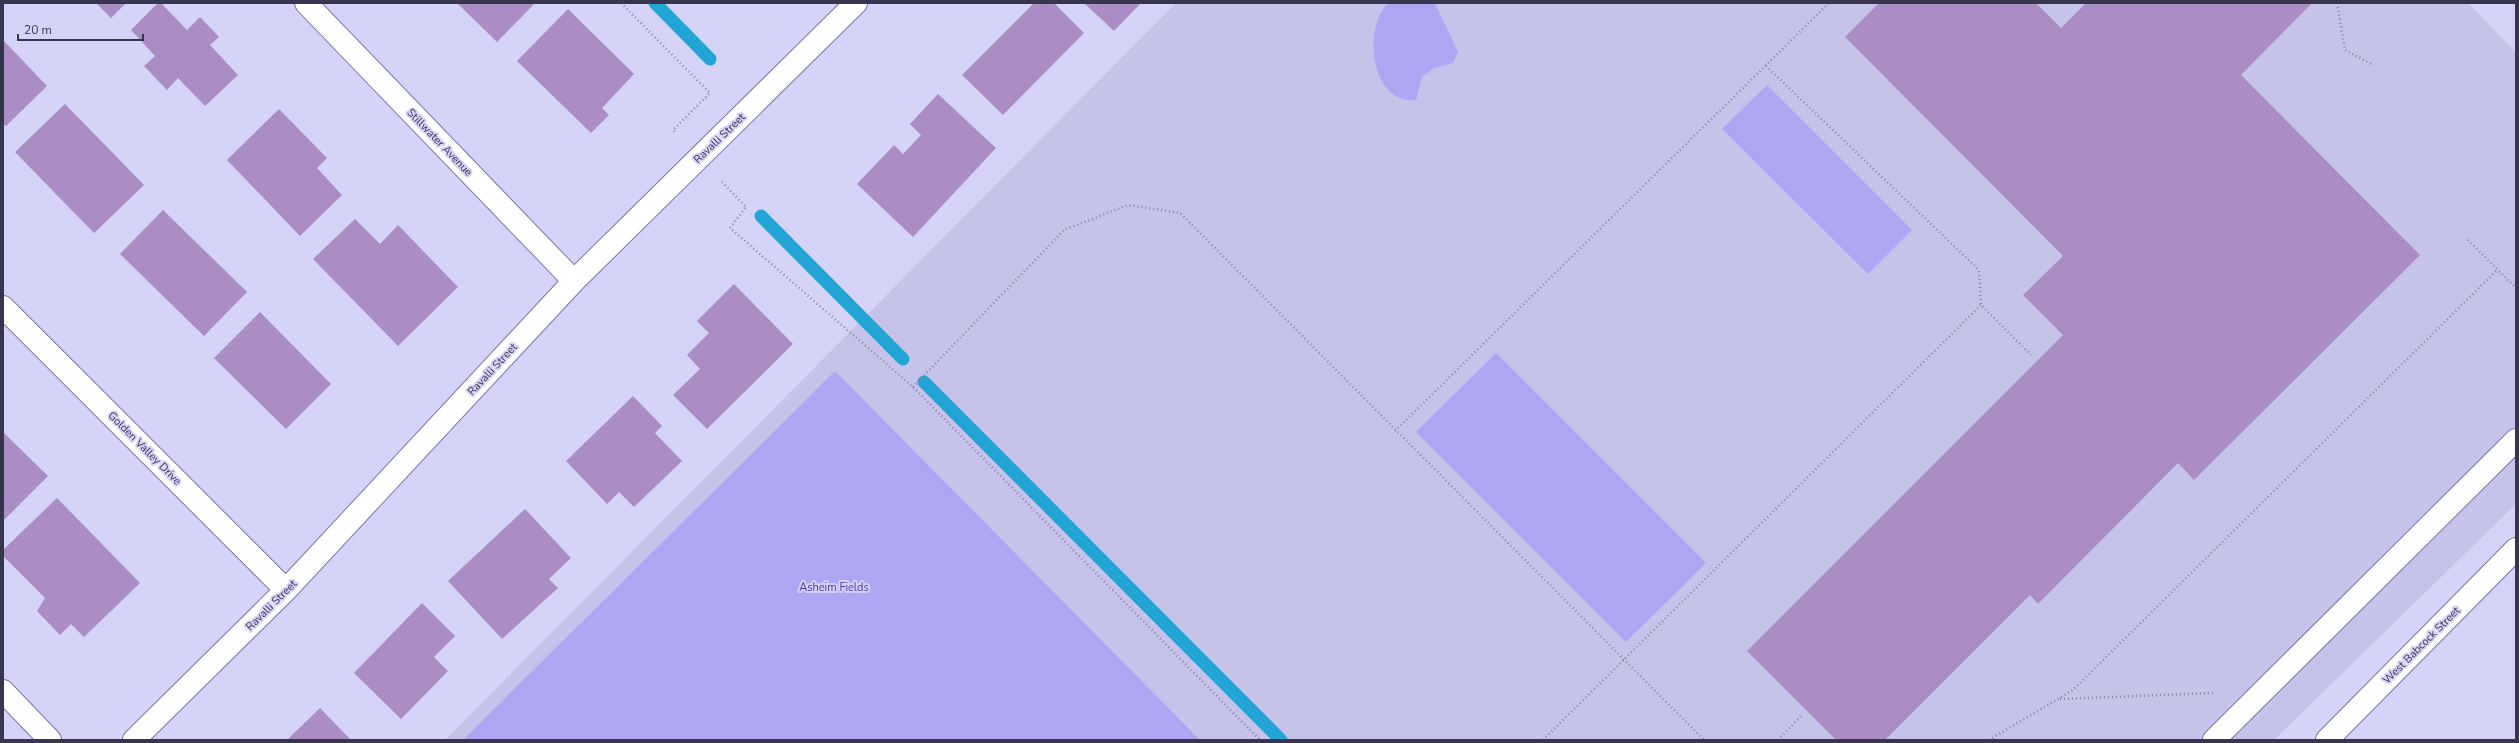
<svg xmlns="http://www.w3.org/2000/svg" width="2519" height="743" font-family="'Nunito Sans',sans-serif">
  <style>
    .built { fill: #c6c3eb }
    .green { fill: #aea6f2 }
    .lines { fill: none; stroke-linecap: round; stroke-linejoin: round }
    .stream { stroke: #22a5d4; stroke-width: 13 }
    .building { fill: #aa8dc4 }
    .minor-casing { stroke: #7b75ad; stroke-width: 24 }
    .path { stroke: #8683a2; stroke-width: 2.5; stroke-dasharray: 1 3; stroke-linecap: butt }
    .minor { stroke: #fff; stroke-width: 22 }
    .labels { text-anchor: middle; stroke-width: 4; stroke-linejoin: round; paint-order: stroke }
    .street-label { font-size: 11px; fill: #38354e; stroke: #d6d3f9 }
    .park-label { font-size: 11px; fill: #5332af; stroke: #d6d3f9 }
  </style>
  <rect width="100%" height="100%" fill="#d6d3f9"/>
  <path class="built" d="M1176 3H2468L2516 52V504L2274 740H445Z"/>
  <path class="green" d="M1388 3H1435L1458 52 1453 63 1434 68 1422 77 1416 100C1371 105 1362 29 1388 3Z
    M1767 85 1912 230 1868 274 1722 129Z
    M1496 353 1706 563 1626 642 1416 432Z
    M835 371 1200 740H463Z"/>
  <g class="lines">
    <path class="stream" d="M655 3 710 59
      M761 216 903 359
      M924 382 1281 740"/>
  </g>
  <path class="building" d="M96 3H126L111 18Z
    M158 3H161L187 30 200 17 219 37 210 45 238 75 205 106 178 78 167 90 144 66 155 56 131 30Z
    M457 3H535L497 42Z
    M1034 3H1054L1084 33 1003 115 962 75Z
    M1084 3H1141L1114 31Z
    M1879 3H2036L2061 28 2086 3H2312L2241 75 2420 255 2194 480 2178 463 2038 604 2030 595 1885 740H1836L1747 651 2063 335 2023 295 2063 256 1845 37Z
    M568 9 634 74 602 108 609 115 591 133 517 61Z
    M3 40 47 86 6 126 3 124Z
    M938 94 996 148 913 237 857 184 894 145 903 154 921 135 910 124Z
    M65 104 144 185 94 233 15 152Z
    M279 109 327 158 317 168 342 195 300 236 227 160Z
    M163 210 247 292 204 336 120 254Z
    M355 219 380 244 398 225 458 287 398 346 313 259Z
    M734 284 793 344 707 429 673 395 700 369 687 355 709 333 697 321Z
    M260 312 331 384 286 429 214 358Z
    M633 396 662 426 655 433 682 461 634 507 619 492 607 504 566 461Z
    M3 432 48 476 3 521Z
    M57 498 140 583 84 637 71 624 60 635 37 611 45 598 3 556V550Z
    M525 509 571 558 549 579 558 588 502 639 448 581Z
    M422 603 455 636 434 657 448 671 401 719 354 673Z
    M320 708 351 740H287Z"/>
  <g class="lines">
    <defs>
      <path id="minor" d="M306 3 574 281
        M3 307 286 590
        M3 691 50 740
        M134 740 286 590 574 281 856 3
        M2214 740 2516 440
        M2327 740 2516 549"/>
    </defs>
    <use href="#minor" class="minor-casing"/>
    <path class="path" d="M621 3 710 93 673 130 676 133
      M2337 3 2345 50 2373 65
      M1766 66 1979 270 1981 305 2031 355
      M722 182 746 207 730 228 913 387 1260 740
      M2468 240 2516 288
      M913 387 1064 230 1128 205 1180 213 1704 740
      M1395 431 1829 3
      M2060 699 2213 693
      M1543 740 1981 305
      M1778 740 1803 714
      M1989 740 2073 690 2498 269"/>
    <use href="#minor" class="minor"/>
  </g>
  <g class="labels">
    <g class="street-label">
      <text transform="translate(719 138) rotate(-44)" y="4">Ravalli Street</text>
      <text transform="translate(440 142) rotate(46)" y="4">Stillwater Avenue</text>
      <text transform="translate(492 369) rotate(-47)" y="4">Ravalli Street</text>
      <text transform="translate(145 448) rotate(45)" y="4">Golden Valley Drive</text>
      <text transform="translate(271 605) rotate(-45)" y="4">Ravalli Street</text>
      <text transform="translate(2421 645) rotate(-45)" y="4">West Babcock Street</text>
    </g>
    <g class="park-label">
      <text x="834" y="591">Asheim Fields</text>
    </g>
  </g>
  <rect width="2519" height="743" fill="none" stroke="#38354e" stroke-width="8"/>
  <path d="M18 34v6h125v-6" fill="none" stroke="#38354e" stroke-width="2"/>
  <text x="24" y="34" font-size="12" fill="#38354e" stroke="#d6d3f9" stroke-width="3" paint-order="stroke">20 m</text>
</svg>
